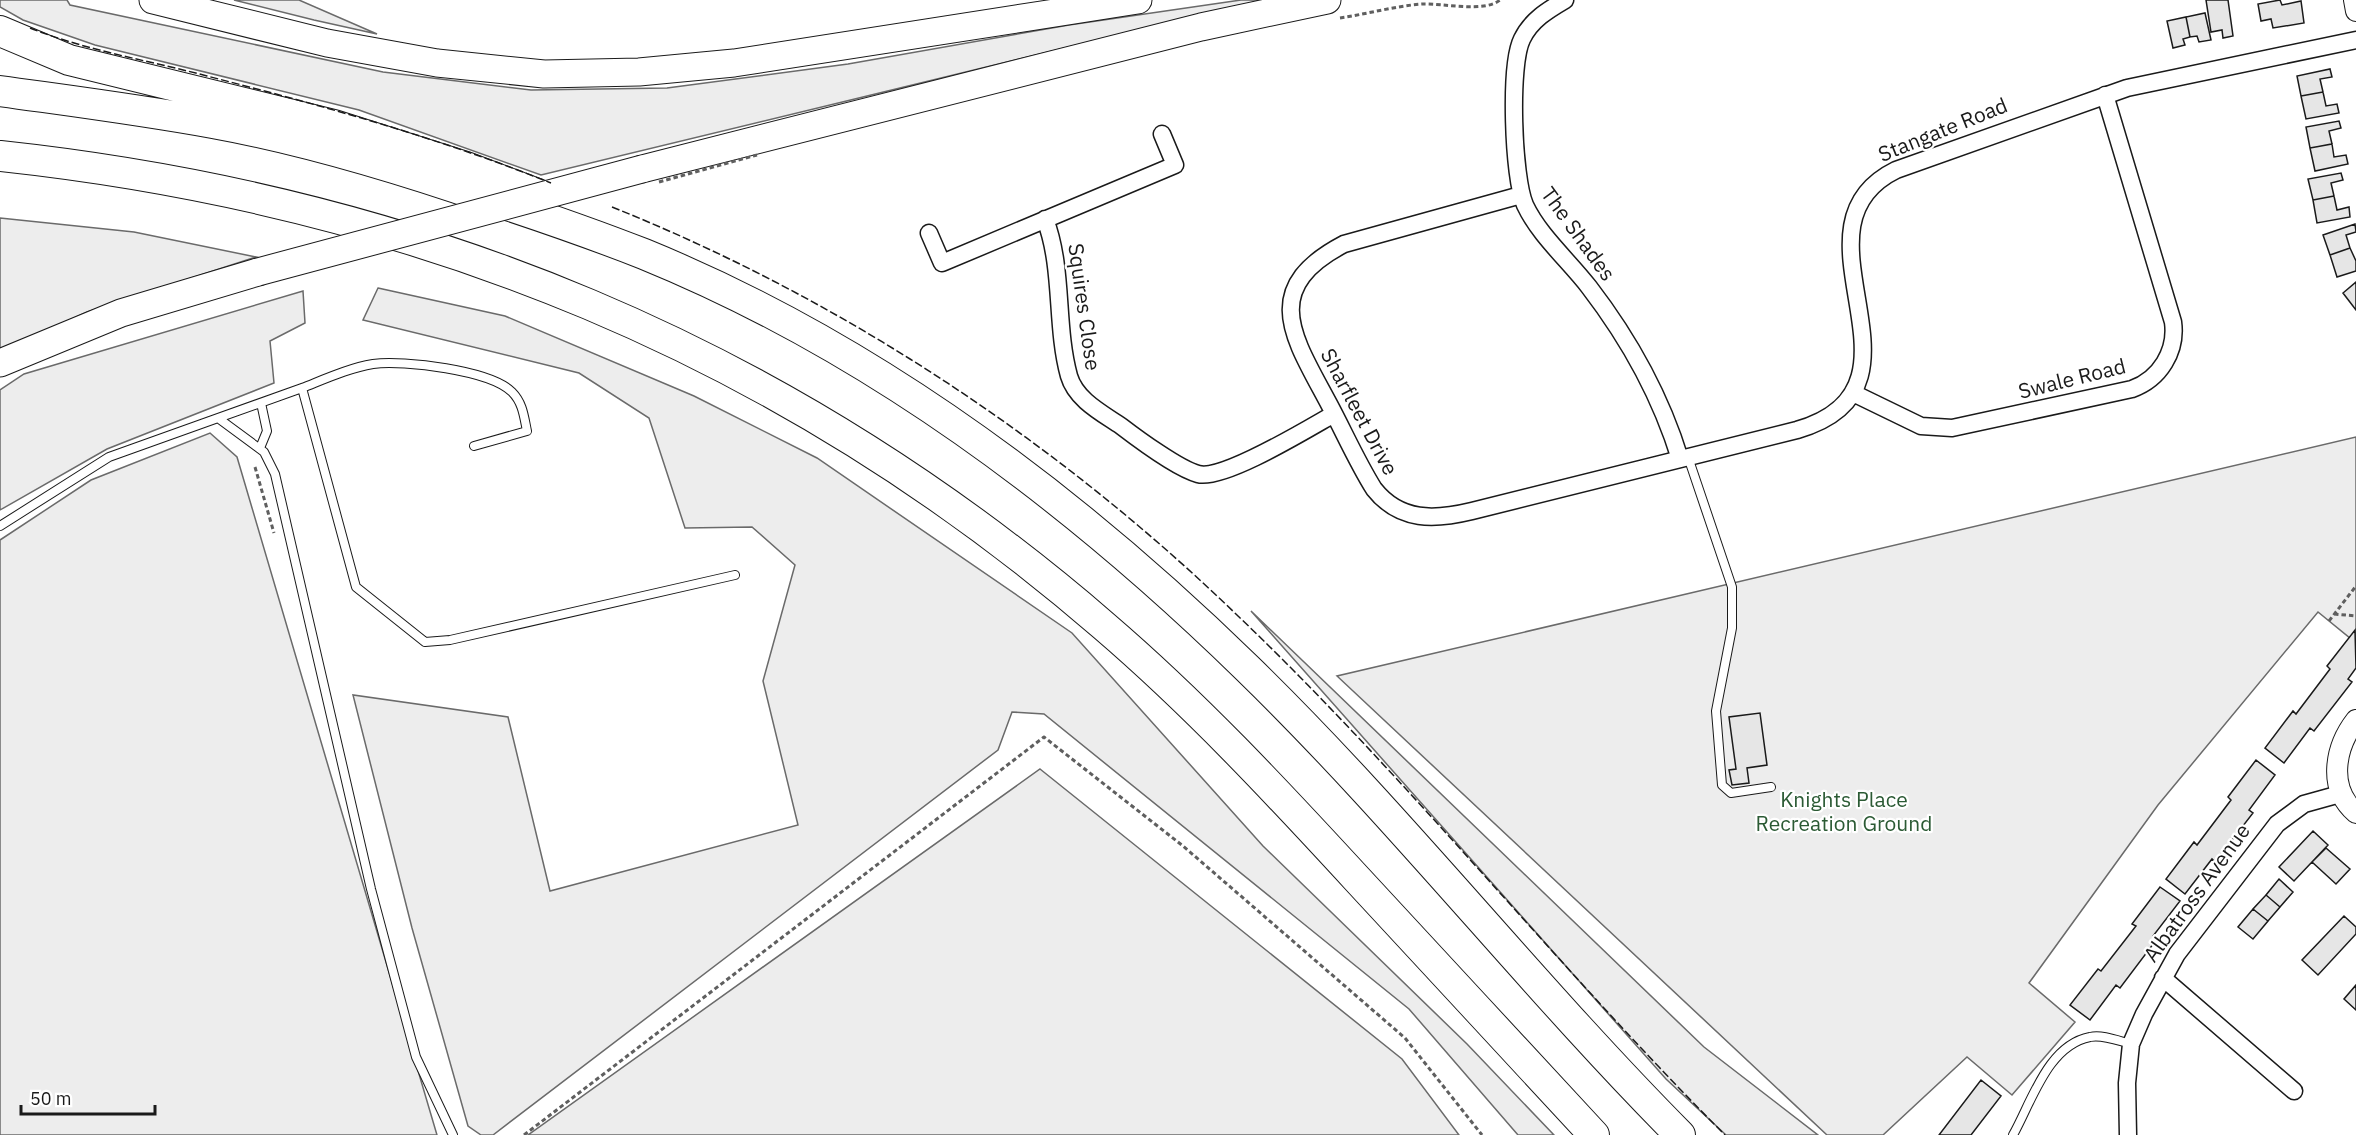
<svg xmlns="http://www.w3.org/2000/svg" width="2356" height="1135" font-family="'IBM Plex Sans',sans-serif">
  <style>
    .built { fill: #ededed; stroke: #6a6a6a; stroke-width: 1.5 }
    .building { fill: #e6e6e6; stroke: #1a1a1a; stroke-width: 1.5 }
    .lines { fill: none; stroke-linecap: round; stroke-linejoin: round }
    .service-casing { stroke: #1a1a1a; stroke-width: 10 }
    .minor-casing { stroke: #1a1a1a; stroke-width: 19 }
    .tertiary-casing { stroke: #1a1a1a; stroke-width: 22 }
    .trunk-casing { stroke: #1a1a1a; stroke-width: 29 }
    .motorway-casing { stroke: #1a1a1a; stroke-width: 32 }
    .path { stroke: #5f5f5f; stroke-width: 3; stroke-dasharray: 4.5 3; stroke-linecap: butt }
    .service { stroke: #fff; stroke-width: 8 }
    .minor { stroke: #fff; stroke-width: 16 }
    .tertiary { stroke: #fff; stroke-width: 20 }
    .trunk { stroke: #fff; stroke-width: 27 }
    .motorway { stroke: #fff; stroke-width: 30 }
    .trunk-bridge-casing { stroke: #1a1a1a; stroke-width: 29; stroke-linecap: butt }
    .path-bridge { stroke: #5f5f5f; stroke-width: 3; stroke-dasharray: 4.5 3; stroke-linecap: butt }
    .trunk-bridge { stroke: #fff; stroke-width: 27 }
    .fence { stroke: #1a1a1a; stroke-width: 1.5; stroke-dasharray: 8 3; stroke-linecap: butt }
    .labels { text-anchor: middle; stroke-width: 4.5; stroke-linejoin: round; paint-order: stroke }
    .street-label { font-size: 21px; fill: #1a1a1a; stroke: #fff }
    .park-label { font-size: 21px; fill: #2b5a34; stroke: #fff }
  </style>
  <rect width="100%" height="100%" fill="#fff"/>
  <path class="built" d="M0 0H67L70 5 383 72 531 90 667 88 848 64 1069 25 1241 0H1263L541 175 359 110 95 45 23 20 0 7Z
    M234 0H299L377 34 314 20Z
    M0 218 134 232 256 257 87 312 0 352Z
    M378 288 505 316 694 396 817 458 1072 633 1263 846 1467 1044 1554 1135H1518L1409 1009 1044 714 1012 712 998 750 493 1135H481L468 1126 412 928 353 695 508 717 550 891 798 825 763 681 795 565 752 527 685 528 649 418 579 373 363 320Z
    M303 291 305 323 270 341 274 383 107 449 0 510V390L24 374Z
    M210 433 237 457 437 1135H0V540L91 480Z
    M2356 437V643L2318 612 2158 805 2029 983 2075 1022 2012 1095 1967 1057 1883 1135H1827L1337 676Z
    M1251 611 1704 1047 1818 1135H1726L1666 1079Z
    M1040 769 1402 1059 1459 1135H528Z"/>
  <path class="building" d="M2206 0H2228L2233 36 2223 38 2222 30 2211 32Z
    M2280 0 2282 5 2301 1 2304 23 2273 28 2271 19 2261 21 2258 4Z
    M2205 13 2211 40 2199 42 2197 36 2190 37 2186 17Z
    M2186 17 2190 37 2183 39 2185 45 2173 48 2167 21Z
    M2330 69 2332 77 2320 79 2323 92 2301 96 2297 76Z
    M2323 92 2326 106 2337 104 2339 113 2306 119 2301 96Z
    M2339 121 2341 128 2329 131 2332 144 2310 148 2306 127Z
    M2332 144 2334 157 2346 155 2348 164 2315 171 2310 148Z
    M2341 173 2343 180 2331 183 2334 196 2313 200 2308 179Z
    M2334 196 2337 210 2349 207 2350 217 2317 223 2313 200Z
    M2355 224 2356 232 2346 235 2350 248 2330 255 2323 235Z
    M2350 248 2356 261V271L2337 277 2330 255Z
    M2356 282V310L2343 293Z
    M2355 630 2356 668 2348 679 2352 682 2314 731 2310 728 2284 763 2265 748 2293 711 2296 714 2330 669 2327 666Z
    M1760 713 1767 765 1747 768 1749 783 1732 785 1729 770 1736 769 1729 717Z
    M2256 760 2275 775 2249 810 2253 813 2215 862 2212 859 2185 894 2166 879 2194 842 2197 845 2231 800 2228 797Z
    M2313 831 2328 845 2294 881 2279 867Z
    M2326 848 2350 869 2336 884 2312 862Z
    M2279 879 2293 892 2280 907 2266 895Z
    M2160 887 2180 901 2153 936 2157 939 2120 988 2116 985 2090 1020 2070 1005 2098 969 2101 971 2136 926 2132 924Z
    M2266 895 2280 907 2268 921 2253 909Z
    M2253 909 2268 921 2253 939 2238 927Z
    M2344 916 2356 927V934L2318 975 2302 960Z
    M2356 985V1010L2344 999Z
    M1981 1080 2001 1096 1971 1135H1939Z"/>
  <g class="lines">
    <defs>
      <path id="service" d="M302 388C325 379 349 368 373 364 404 360 490 370 512 392 523 403 524 417 527 431L474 446
        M218 418 302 388 356 587 425 642 450 640 735 575
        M260 448 267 431 261 403
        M1688 457 1732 587V628L1716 711 1722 785 1731 793 1771 787
        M0 526 109 457 218 418 264 452 275 474 371 889 416 1057 453 1135
        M2013 1135C2032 1101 2048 1045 2090 1037 2102 1034 2119 1041 2131 1044"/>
      <path id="minor" d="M1565 0C1548 10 1531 20 1522 39 1509 65 1513 178 1525 205 1539 235 1569 261 1589 287 1629 339 1661 397 1680 459
        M1521 195 1344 244C1258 289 1294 338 1329 404 1344 432 1357 462 1374 489 1400 522 1435 520 1472 511L1797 430C1946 387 1778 228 1896 170L2127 88 2356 40
        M1045 219C1064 269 1055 325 1069 376 1076 400 1102 413 1121 426 1138 439 1179 469 1198 474 1223 481 1309 428 1334 414
        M929 233 942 263 1175 165 1162 134
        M1853 393 1921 426 1952 428 2132 389C2160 379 2177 351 2173 322L2105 95
        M2163 978 2294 1091
        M2128 1135 2127 1083 2131 1044 2144 1014 2177 954 2277 824 2304 804 2340 794"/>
      <path id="tertiary" d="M2354 0 2356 11
        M2356 720C2335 747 2327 788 2356 813"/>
      <path id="trunk" d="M153 0 327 43 437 63 544 74 639 72 734 63 1138 0
        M642 169 1201 27 1327 0
        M0 363 121 313 258 272"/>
      <path id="motorway" d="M0 31 69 60 334 125 466 167 540 195
        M0 91C71 101 142 110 213 123 307 140 399 168 489 199 541 216 593 234 644 254 872 347 1073 498 1248 669 1400 817 1531 985 1680 1135
        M0 156C418 201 785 350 1104 626 1195 704 1276 791 1357 879 1436 964 1515 1050 1594 1135"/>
    </defs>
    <use href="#service" class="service-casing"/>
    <use href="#minor" class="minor-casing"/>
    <use href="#tertiary" class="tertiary-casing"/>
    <use href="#trunk" class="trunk-casing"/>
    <use href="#motorway" class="motorway-casing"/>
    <path class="path" d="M1340 18C1367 14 1395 6 1422 4 1443 3 1484 13 1500 0
      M255 467 274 533
      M2334 614 2356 616
      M2329 621 2356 586
      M524 1135 1044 737 1183 846 1405 1038 1482 1135"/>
    <use href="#service" class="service"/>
    <use href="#minor" class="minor"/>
    <use href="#tertiary" class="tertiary"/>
    <use href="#trunk" class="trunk"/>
    <use href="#motorway" class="motorway"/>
    <defs>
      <path id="trunk-bridge" d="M258 272 642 169"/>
    </defs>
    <use href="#trunk-bridge" class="trunk-bridge-casing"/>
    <path class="path-bridge" d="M659 182 757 155"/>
    <use href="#trunk-bridge" class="trunk-bridge"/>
    <path class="fence" d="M30 28C88 51 147 60 207 76 324 106 439 138 551 183
      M612 207C844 300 1058 442 1237 615 1409 779 1557 967 1725 1135"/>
  </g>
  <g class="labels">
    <g class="street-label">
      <text transform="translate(1943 130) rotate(-22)" y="7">Stangate Road</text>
      <text transform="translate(1578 234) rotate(54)" y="7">The Shades</text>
      <text transform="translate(1084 307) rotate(82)" y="7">Squires Close</text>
      <text transform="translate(2072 379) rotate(-14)" y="7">Swale Road</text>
      <text transform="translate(1359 412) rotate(62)" y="7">Sharfleet Drive</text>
      <text transform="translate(2197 893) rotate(-54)" y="7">Albatross Avenue</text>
    </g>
    <g class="park-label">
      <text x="1844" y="807">Knights Place<tspan x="1844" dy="24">Recreation Ground</tspan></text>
    </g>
  </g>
  <path d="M21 1105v9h134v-9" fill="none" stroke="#1a1a1a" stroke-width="3"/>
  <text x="30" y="1105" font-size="18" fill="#1a1a1a" stroke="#ffffff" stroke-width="4.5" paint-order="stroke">50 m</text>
</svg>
